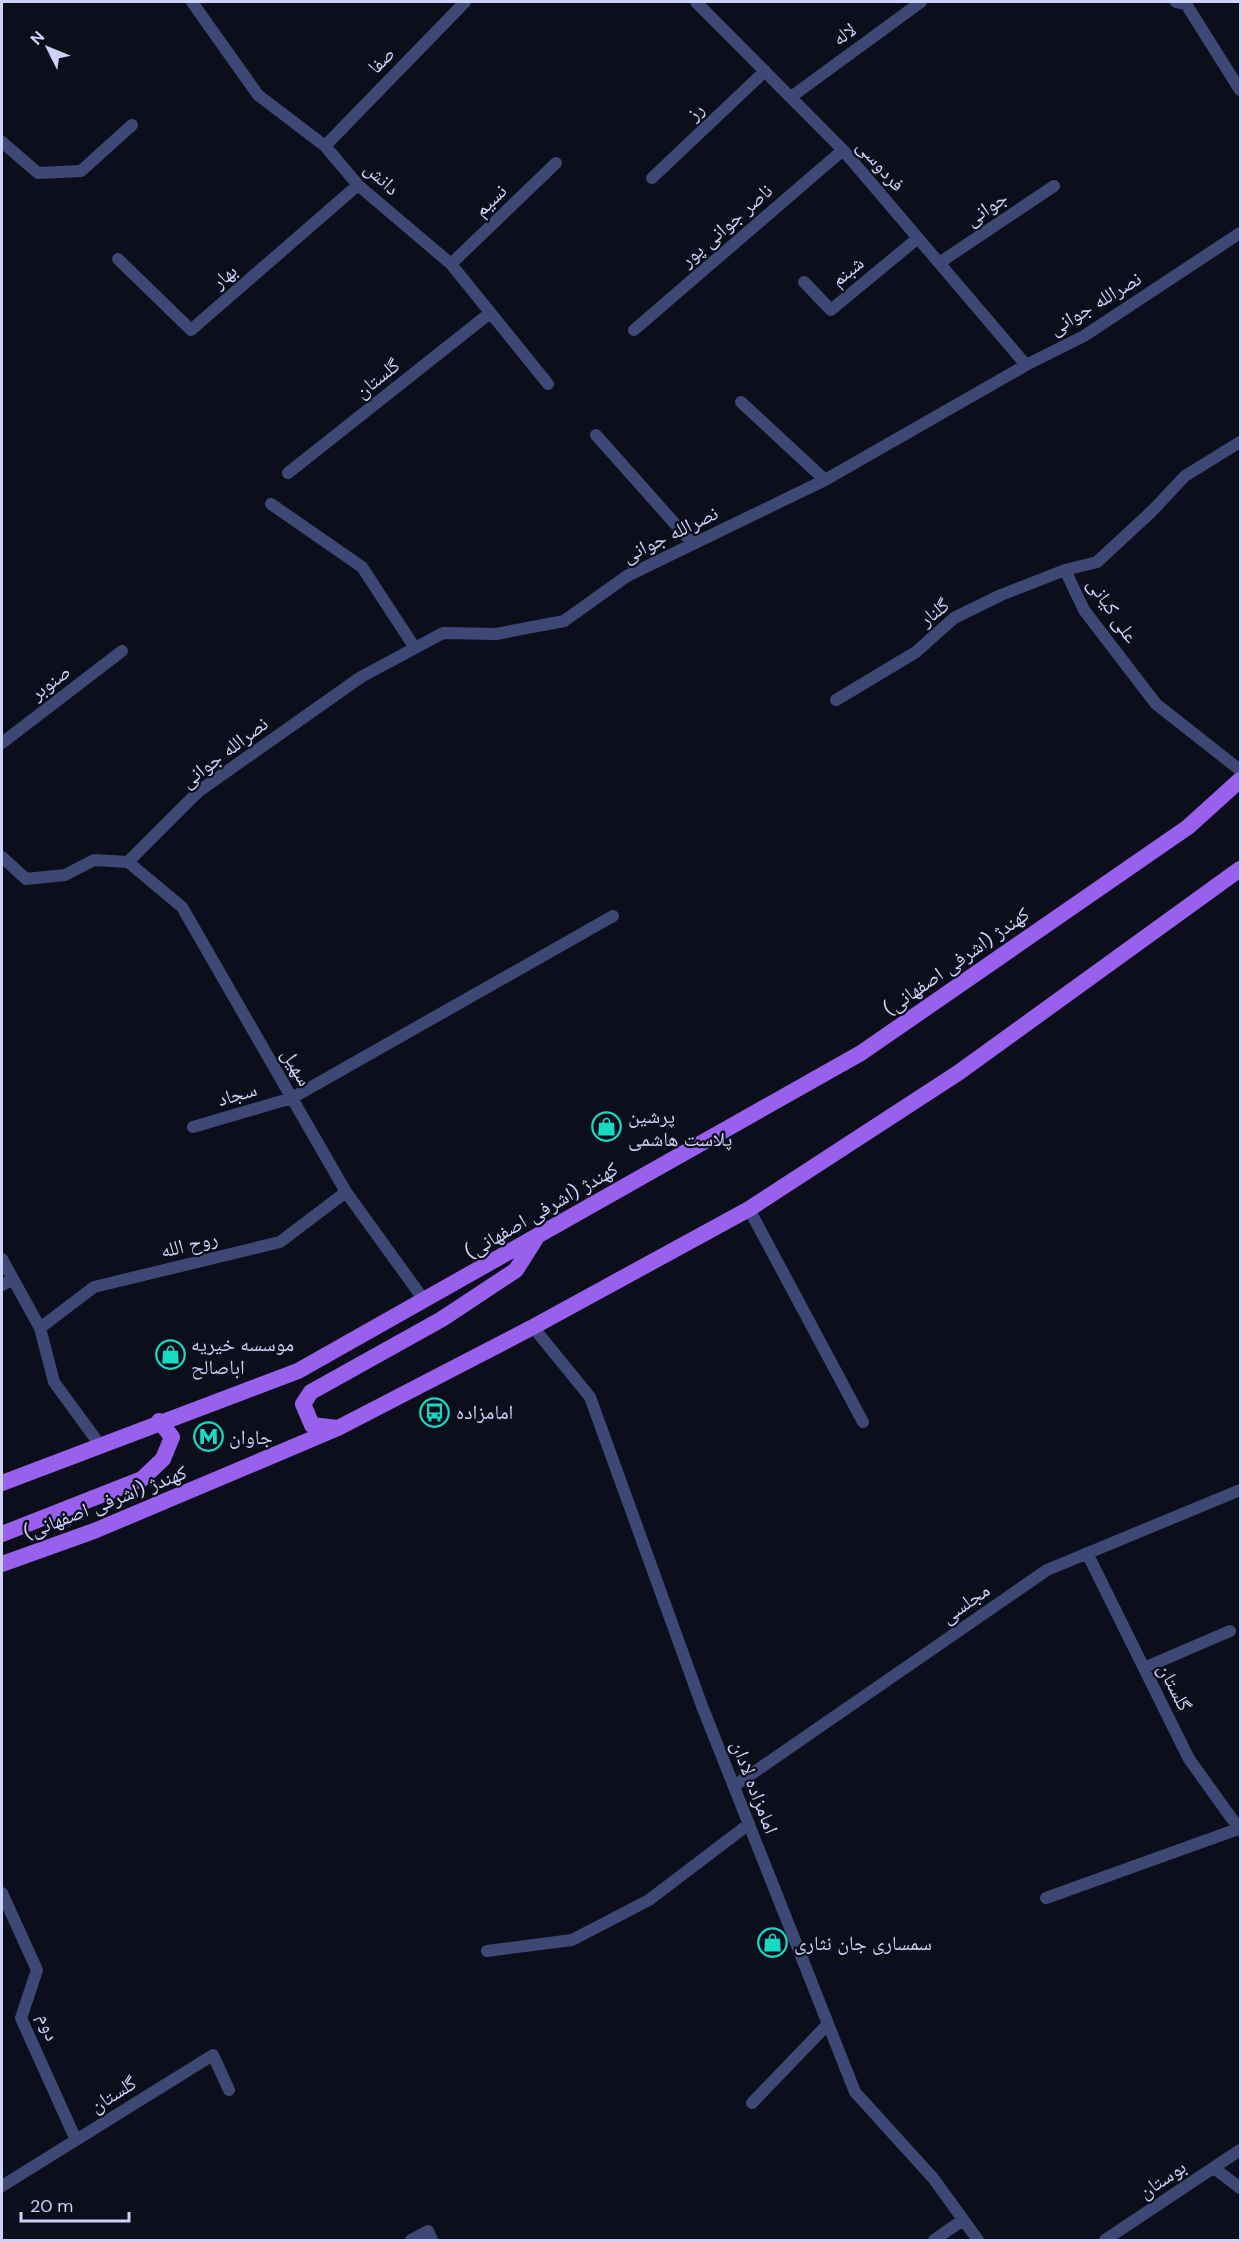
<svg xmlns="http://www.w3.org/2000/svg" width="1242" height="2242" font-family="'DM Sans','Noto Naskh Arabic',sans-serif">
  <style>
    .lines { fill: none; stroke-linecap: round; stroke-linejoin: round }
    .minor { stroke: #3d4875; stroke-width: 12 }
    .primary { stroke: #9960ed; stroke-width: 16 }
    .labels { text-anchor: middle; stroke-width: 4.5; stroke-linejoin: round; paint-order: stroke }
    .street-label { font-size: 20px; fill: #cdd2f9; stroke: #0d0e1b }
    .poi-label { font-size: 20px; fill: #cdd2f9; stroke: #0d0e1b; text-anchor: start }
  </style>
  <rect width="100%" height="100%" fill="#0d0e1b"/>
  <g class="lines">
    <path class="minor" d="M192 2 258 95 325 146 358 185 451 264 548 384
      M696 2 843 150 1026 365
      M1176 2 1186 4 1240 90
      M791 97 921 2
      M2 142 38 173 81 171 132 125
      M325 146 465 2
      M652 178 765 71
      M118 259 191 330 358 185
      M939 263 1054 186
      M451 264 556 163
      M804 282 831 310 918 238
      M634 330 843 150
      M741 402 825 480
      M596 435 693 544
      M1240 442 1185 476 1152 511 1097 562 1065 570 1084 610 1156 704 1240 770
      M288 473 490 313
      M271 504 362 567 415 648
      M836 700 916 652 954 618 1001 595 1065 570
      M2 743 122 651
      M2 857 26 879 65 875 94 860 128 862
      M128 862 199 791 361 677 443 633 496 634 564 621 627 576 825 480 1026 365 1084 336 1240 233
      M128 862 182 907 346 1192 424 1300
      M193 1127 292 1098 613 916
      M749 1209 863 1422
      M2 1259 40 1328 54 1382 100 1445
      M2 1285 13 1279
      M533 1327 590 1397 702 1706 855 2092 933 2178 978 2240
      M40 1328 94 1287 280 1242 346 1192
      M1087 1553 1189 1759 1240 1830
      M1144 1668 1230 1631
      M734 1786 1047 1570 1240 1490
      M2 1893 37 1970 21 2018 76 2140
      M1046 1898 1238 1829
      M487 1951 572 1940 649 1900 749 1824
      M752 2103 827 2025
      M1214 2168 1240 2188
      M2 2186 213 2055 229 2090
      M411 2240 428 2231 432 2240
      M934 2240 963 2220
      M1105 2240 1240 2150"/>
    <path class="primary" d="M337 1428 312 1425 303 1404 311 1392 442 1319 516 1270 535 1240
      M2 1483 298 1371 537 1236 861 1053 1188 827 1240 780
      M2 1534 142 1479 163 1459 172 1437 159 1421
      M2 1564 94 1531 338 1428 533 1327 749 1209 958 1073 1240 869"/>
  </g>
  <defs>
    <symbol id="shop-ring" viewBox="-11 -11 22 22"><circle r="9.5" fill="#0d0e1b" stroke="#18dac2" stroke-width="1.5"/><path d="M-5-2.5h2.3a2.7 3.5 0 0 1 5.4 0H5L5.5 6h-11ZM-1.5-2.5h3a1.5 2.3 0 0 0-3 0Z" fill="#18dac2"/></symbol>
    <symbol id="bus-ring" viewBox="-11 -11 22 22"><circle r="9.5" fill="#0d0e1b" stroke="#18dac2" stroke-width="1.5"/><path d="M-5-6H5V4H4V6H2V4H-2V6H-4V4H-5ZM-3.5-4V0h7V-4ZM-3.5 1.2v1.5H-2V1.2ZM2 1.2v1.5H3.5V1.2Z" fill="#18dac2"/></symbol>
    <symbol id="metro-ring" viewBox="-11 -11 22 22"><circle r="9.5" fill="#0d0e1b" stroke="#18dac2" stroke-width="1.5"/><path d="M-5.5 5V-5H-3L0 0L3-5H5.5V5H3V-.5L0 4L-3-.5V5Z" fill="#18dac2"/></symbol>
  </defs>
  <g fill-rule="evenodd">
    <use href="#shop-ring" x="590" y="1110" width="33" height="33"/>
    <use href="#shop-ring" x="154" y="1338" width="33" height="33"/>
    <use href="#bus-ring" x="418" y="1396" width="33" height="33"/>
    <use href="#metro-ring" x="192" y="1420" width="33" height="33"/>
    <use href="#shop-ring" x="756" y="1926" width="33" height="33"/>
  </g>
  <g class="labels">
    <g class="street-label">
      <text transform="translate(844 34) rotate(-36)" y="7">لاله</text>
      <text transform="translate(381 60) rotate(-46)" y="7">صفا</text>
      <text transform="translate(695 111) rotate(-43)" y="7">رز</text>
      <text transform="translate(881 165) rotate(49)" y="7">فردوسی</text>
      <text transform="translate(382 178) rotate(43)" y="7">دانش</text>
      <text transform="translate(490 200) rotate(-44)" y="7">نسیم</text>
      <text transform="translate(986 208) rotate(-34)" y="7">جوانی</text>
      <text transform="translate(726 225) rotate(-41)" y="7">ناصر جوانی پور</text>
      <text transform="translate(847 271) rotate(-39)" y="7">شبنم</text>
      <text transform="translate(224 276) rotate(-41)" y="7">بهار</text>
      <text transform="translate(1095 303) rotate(-31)" y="7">نصرالله جوانی</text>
      <text transform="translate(377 378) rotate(-38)" y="7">گلستان</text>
      <text transform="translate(670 534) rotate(-26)" y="7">نصرالله جوانی</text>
      <text transform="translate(1113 610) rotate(56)" y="7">علی کیانی</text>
      <text transform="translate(934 612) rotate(-38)" y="7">گلنار</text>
      <text transform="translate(50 682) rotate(-37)" y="7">صنوبر</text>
      <text transform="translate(224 752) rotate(-37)" y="7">نصرالله جوانی</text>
      <text transform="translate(956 961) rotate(-35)" y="7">کهندژ (اشرفی اصفهانی)</text>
      <text transform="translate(297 1067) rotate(60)" y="7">سهیل</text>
      <text transform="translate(237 1094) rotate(-16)" y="7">سجاد</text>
      <text transform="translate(541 1210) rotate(-30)" y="7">کهندژ (اشرفی اصفهانی)</text>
      <text transform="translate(189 1244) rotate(-14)" y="7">روح الله</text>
      <text transform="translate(105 1502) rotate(-21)" y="7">کهندژ (اشرفی اصفهانی)</text>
      <text transform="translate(965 1603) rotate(-35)" y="7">مجلسی</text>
      <text transform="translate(1175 1687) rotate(63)" y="7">گلستان</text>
      <text transform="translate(755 1787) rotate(69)" y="7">امامزاده لادان</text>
      <text transform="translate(49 2027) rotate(71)" y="7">دوم</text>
      <text transform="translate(113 2094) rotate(-32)" y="7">گلستان</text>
      <text transform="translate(1162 2179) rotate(-34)" y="7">بوستان</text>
    </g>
    <g class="poi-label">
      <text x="628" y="1123">پرشین<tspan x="628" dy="23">پلاست هاشمی</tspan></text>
      <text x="191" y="1351">موسسه خیریه<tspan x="191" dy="23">اباصالح</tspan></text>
      <text x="456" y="1419">امامزاده</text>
      <text x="229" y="1444">جاوان</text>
      <text x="794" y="1950">سمساری جان نثاری</text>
    </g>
  </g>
  <rect width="1242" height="2242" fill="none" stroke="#cdd2f9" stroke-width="6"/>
  <g transform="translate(48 48) rotate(313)" stroke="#0d0e1b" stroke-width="4.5" paint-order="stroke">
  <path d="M0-4.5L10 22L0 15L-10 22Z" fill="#cdd2f9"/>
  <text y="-9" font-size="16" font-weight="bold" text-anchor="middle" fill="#cdd2f9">N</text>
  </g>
  <path d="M21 2212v9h108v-9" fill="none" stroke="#cdd2f9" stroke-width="3"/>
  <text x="30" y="2212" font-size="18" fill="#cdd2f9" stroke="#0d0e1b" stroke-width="4.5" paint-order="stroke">20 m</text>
</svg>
